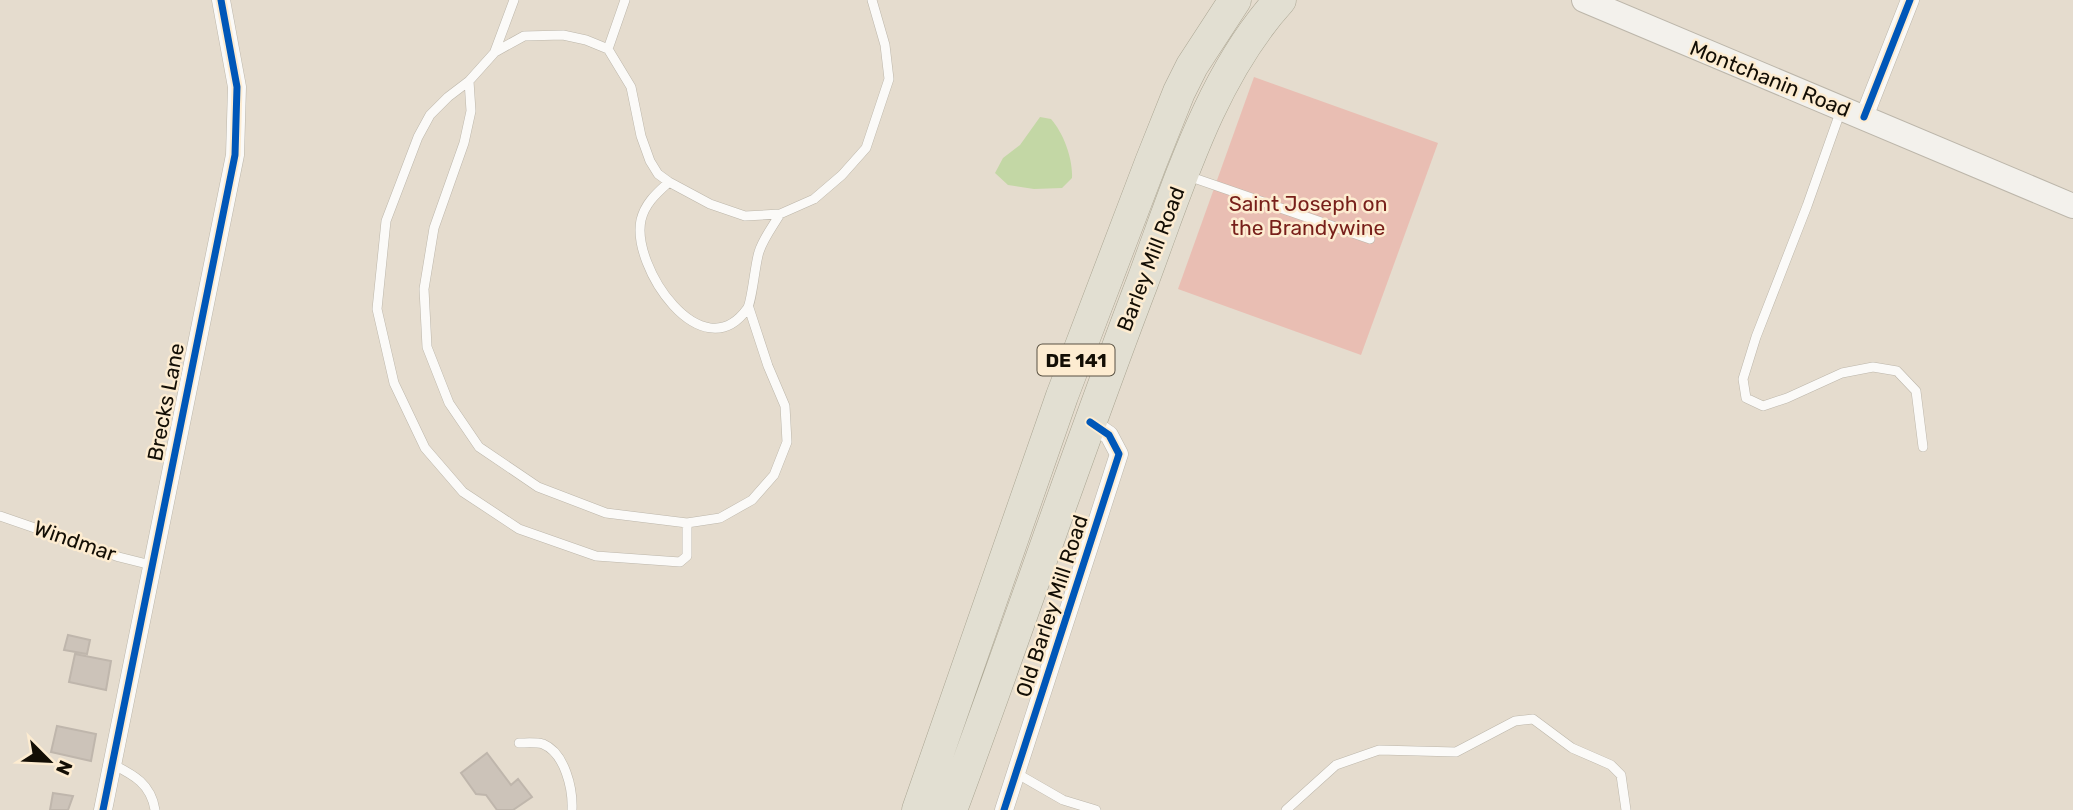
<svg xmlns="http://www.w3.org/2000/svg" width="2073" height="810" font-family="Rubik,sans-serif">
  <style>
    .green { fill: #e9beb3 }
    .water { fill: #c3d7a5 }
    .building { fill: #ccc3b9; stroke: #bfb6ac; stroke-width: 2 }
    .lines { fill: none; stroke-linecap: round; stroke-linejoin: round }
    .lane-casing { stroke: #bcb6aa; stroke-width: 10 }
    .street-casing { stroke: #bcb6aa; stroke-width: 19 }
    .secondary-casing { stroke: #bcb6aa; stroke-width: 26 }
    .highway-casing { stroke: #aaa592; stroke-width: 33 }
    .lane { stroke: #fbfaf8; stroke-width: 9 }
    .street { stroke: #fbfaf8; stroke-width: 18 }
    .secondary { stroke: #f3f1ec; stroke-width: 24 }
    .highway { stroke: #e2dfd2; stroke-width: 32 }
    .cycleway-casing { stroke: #fdecd1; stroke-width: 11 }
    .cycleway { stroke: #0057b8; stroke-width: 7 }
    .labels { text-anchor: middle; stroke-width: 5; stroke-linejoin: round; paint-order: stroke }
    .shield { fill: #fdecd1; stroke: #595142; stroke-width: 2 }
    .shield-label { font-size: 19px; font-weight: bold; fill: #130e05 }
    .street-label { font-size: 21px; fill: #130e05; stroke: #fdecd1 }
    .park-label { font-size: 21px; fill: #781f1a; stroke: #fdecd1 }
  </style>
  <rect width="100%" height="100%" fill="#e5dcce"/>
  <path class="green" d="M1254 77 1438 143 1361 355 1178 289Z"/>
  <path class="water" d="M1040 117 1051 119C1064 134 1073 159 1072 178L1062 188 1034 189 1008 185 995 173 1003 158 1020 145Z"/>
  <path class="building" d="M68 635 90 640 87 654 64 650Z
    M75 654 111 661 106 690 69 682Z
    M57 726 96 734 91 761 51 752Z
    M487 753 511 785 518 779 532 797 513 810H497L486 795 476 794 461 773Z
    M53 793 73 796 68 810H50Z"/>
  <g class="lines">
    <defs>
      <path id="lane" d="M608 49 625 0
        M495 51 514 0
        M469 81 471 111 464 143 434 228 424 289 427 347 449 403 479 447 538 487 606 513 687 523 720 518 752 500 774 475 787 442 785 406 768 366 749 308
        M1841 110 1807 206 1756 337 1743 379 1746 398 1763 406 1787 398 1842 373 1873 367 1897 371 1916 391 1923 447
        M1188 176 1370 239
        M669 182 658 174 650 161 641 136 631 87 608 49 586 40 563 35 524 36 495 52 469 81 448 97 430 115 418 137 386 221 377 309 394 383 425 448 463 492 519 529 596 556 680 562 687 556V523
        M780 214C773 226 763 239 759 252 755 263 752 303 747 309 702 371 631 267 641 220 645 203 657 193 669 182L710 204 745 216 780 214 814 199 842 175 866 148 889 79 885 45 872 0
        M0 516 119 557 151 565
        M519 743C526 743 536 742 543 744 565 753 573 789 572 810
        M112 764C134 775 151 784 155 810
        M1016 773 1063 800 1096 810
        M1286 810 1336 765 1379 750 1456 752 1515 721 1533 719 1572 748 1611 765 1621 775 1626 810"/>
      <path id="street" d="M1864 117 1910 0
        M103 810 235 155 237 87 221 0
        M1004 810 1119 454 1109 435 1090 422"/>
      <path id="secondary" d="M1584 0 2073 206"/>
      <path id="highway" d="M918 810 1062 396 1151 162 1179 92 1192 66 1235 0
        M951 810C1016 635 1075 458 1142 283 1178 187 1210 77 1280 0"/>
    </defs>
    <use href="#lane" class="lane-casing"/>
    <use href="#street" class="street-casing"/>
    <use href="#secondary" class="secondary-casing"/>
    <use href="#highway" class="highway-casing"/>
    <use href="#lane" class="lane"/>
    <use href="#street" class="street"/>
    <use href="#secondary" class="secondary"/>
    <use href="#highway" class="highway"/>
    <defs>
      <path id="cycleway" d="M1864 117 1910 0
        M103 810 235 155 237 87 221 0
        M1004 810 1119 454 1109 435 1090 422"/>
    </defs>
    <use href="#cycleway" class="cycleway-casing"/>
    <use href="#cycleway" class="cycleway"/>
  </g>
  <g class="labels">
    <rect class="shield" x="1037.5" y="344.5" width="77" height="31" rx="5"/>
    <g class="shield-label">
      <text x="1076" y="367">DE 141</text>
    </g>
    <g class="street-label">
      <text transform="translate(1770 79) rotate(22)" y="7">Montchanin Road</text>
      <text transform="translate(1151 259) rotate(-69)" y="7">Barley Mill Road</text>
      <text transform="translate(166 402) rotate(-79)" y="7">Brecks Lane</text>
      <text transform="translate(75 541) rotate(19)" y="7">Windmar</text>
      <text transform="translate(1052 606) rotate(-72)" y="7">Old Barley Mill Road</text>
    </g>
    <g class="park-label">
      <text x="1308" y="211">Saint Joseph on<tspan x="1308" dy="24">the Brandywine</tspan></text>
    </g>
  </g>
  <g transform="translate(49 761) rotate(114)" stroke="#fdecd1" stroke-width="5" paint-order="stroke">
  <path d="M0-5L12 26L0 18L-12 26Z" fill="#130e05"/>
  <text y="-10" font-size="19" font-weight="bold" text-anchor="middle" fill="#130e05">N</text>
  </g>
</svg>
